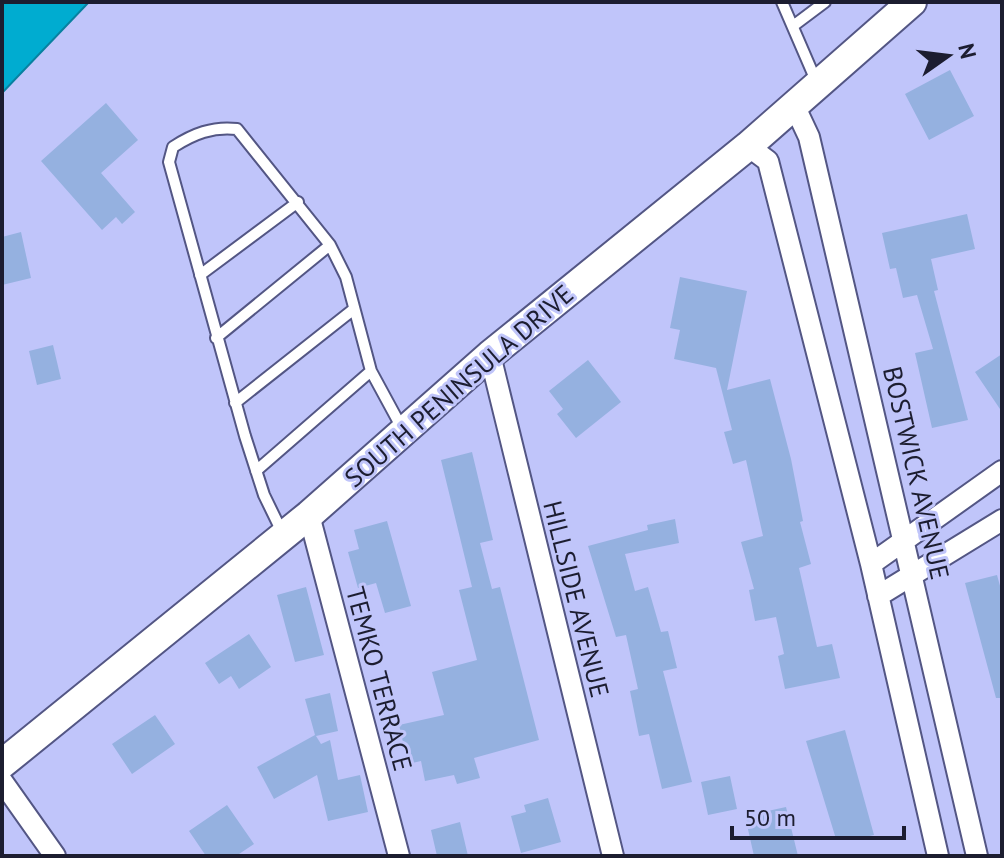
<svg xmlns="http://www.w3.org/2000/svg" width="1004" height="858" font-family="'PT Sans',sans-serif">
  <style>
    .water { fill: #00acd0; stroke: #0881a0; stroke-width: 2 }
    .building { fill: #95b1e0 }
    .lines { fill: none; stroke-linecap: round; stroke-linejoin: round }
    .service-casing { stroke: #535684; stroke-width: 14 }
    .minor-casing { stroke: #535684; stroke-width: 24 }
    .secondary-casing { stroke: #535684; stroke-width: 32 }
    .service { stroke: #fff; stroke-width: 10 }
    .minor { stroke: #fff; stroke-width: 20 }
    .secondary { stroke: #fff; stroke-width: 28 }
    .labels { text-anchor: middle; stroke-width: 6; stroke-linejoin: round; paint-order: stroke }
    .street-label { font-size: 26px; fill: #1c1d30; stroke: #c0c5fa }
  </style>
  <rect width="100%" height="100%" fill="#c0c5fa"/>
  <path class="water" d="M2 2H89L2 93Z"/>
  <path class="building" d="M950 70 974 116 929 140 905 94Z
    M106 103 138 140 101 173 135 212 122 224 116 217 102 230 41 161Z
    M967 214 975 249 931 259 938 290 934 291 968 420 932 428 915 353 933 349 917 295 903 298 896 268 890 269 882 233Z
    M21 232 31 278 2 285V237Z
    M680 277 747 291 727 390 770 379 791 459 803 521 800 522 811 564 799 568 817 647 832 644 840 678 785 689 778 656 784 654 776 617 755 621 749 590 754 589 741 542 763 536 746 460 733 464 724 432 732 430 716 368 674 359 680 330 670 328Z
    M53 345 61 379 37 385 29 351Z
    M1002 354V412L975 372Z
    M588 360 621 402 576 438 557 414 563 409 549 391Z
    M472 452 493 540 480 543 492 589 500 587 539 740 474 758 480 778 457 784 454 775 425 781 421 761 408 764 399 725 444 715 432 672 477 660 459 590 472 587 441 460Z
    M675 519 679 543 625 554 635 591 648 587 661 632 668 631 677 668 663 671 692 782 662 789 649 734 639 736 630 691 638 689 626 635 616 637 588 546 648 530 647 525Z
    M387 521 411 606 385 613 376 583 358 588 348 552 359 549 354 530Z
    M997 575 1002 593V698H996L965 583Z
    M306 587 324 655 295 662 277 595Z
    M249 634 271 667 239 689 231 676 219 684 205 663Z
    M330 693 338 731 316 736 321 744 330 740 338 780 360 775 368 812 328 821 317 775 274 799 257 767 315 735 305 699Z
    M155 715 175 744 132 774 112 744Z
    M845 730 874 835 851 840 850 836 836 839 806 741Z
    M730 776 737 809 708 815 701 782Z
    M548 798 561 842 521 853 511 816 526 812 524 805Z
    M227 805 254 844 236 856H206L189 831Z
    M786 807 798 856H754L745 816Z
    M460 822 468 856H437L431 830Z"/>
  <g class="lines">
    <defs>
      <path id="service" d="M782 2 817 83
        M793 26 825 2
        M200 275 298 202
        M216 338 330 245
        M235 403 354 309
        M256 471 371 371
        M282 532 264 495 245 436 169 162 173 147C193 134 213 126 237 129L330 245 346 277 371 371 403 430"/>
      <path id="minor" d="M794 105 809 137 977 856
        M748 146 768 161 871 564 938 856
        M490 355 613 856
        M309 515 399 856
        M871 564 1002 471
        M878 596 1002 520
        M2 781 55 856"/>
      <path id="secondary" d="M2 764 309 515 490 355 748 146 912 2"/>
    </defs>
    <use href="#service" class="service-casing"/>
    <use href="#minor" class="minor-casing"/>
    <use href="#secondary" class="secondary-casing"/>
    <use href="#service" class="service"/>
    <use href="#minor" class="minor"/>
    <use href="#secondary" class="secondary"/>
  </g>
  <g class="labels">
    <g class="street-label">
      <text transform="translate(459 386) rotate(-41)" y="9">SOUTH PENINSULA DRIVE</text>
      <text transform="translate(916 473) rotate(77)" y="9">BOSTWICK AVENUE</text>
      <text transform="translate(576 599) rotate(76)" y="9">HILLSIDE AVENUE</text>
      <text transform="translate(379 679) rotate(75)" y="9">TEMKO TERRACE</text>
    </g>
  </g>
  <rect width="1004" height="858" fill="none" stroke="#1c1d30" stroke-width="8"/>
  <g transform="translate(948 56) rotate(76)" stroke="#c0c5fa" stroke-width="6" paint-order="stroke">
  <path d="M0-6L14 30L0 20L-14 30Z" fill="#1c1d30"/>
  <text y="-12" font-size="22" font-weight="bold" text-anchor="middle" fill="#1c1d30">N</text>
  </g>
  <path d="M732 826v12h172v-12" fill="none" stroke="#1c1d30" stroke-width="4"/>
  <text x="744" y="826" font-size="24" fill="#1c1d30" stroke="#c0c5fa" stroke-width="6" paint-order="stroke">50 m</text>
</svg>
